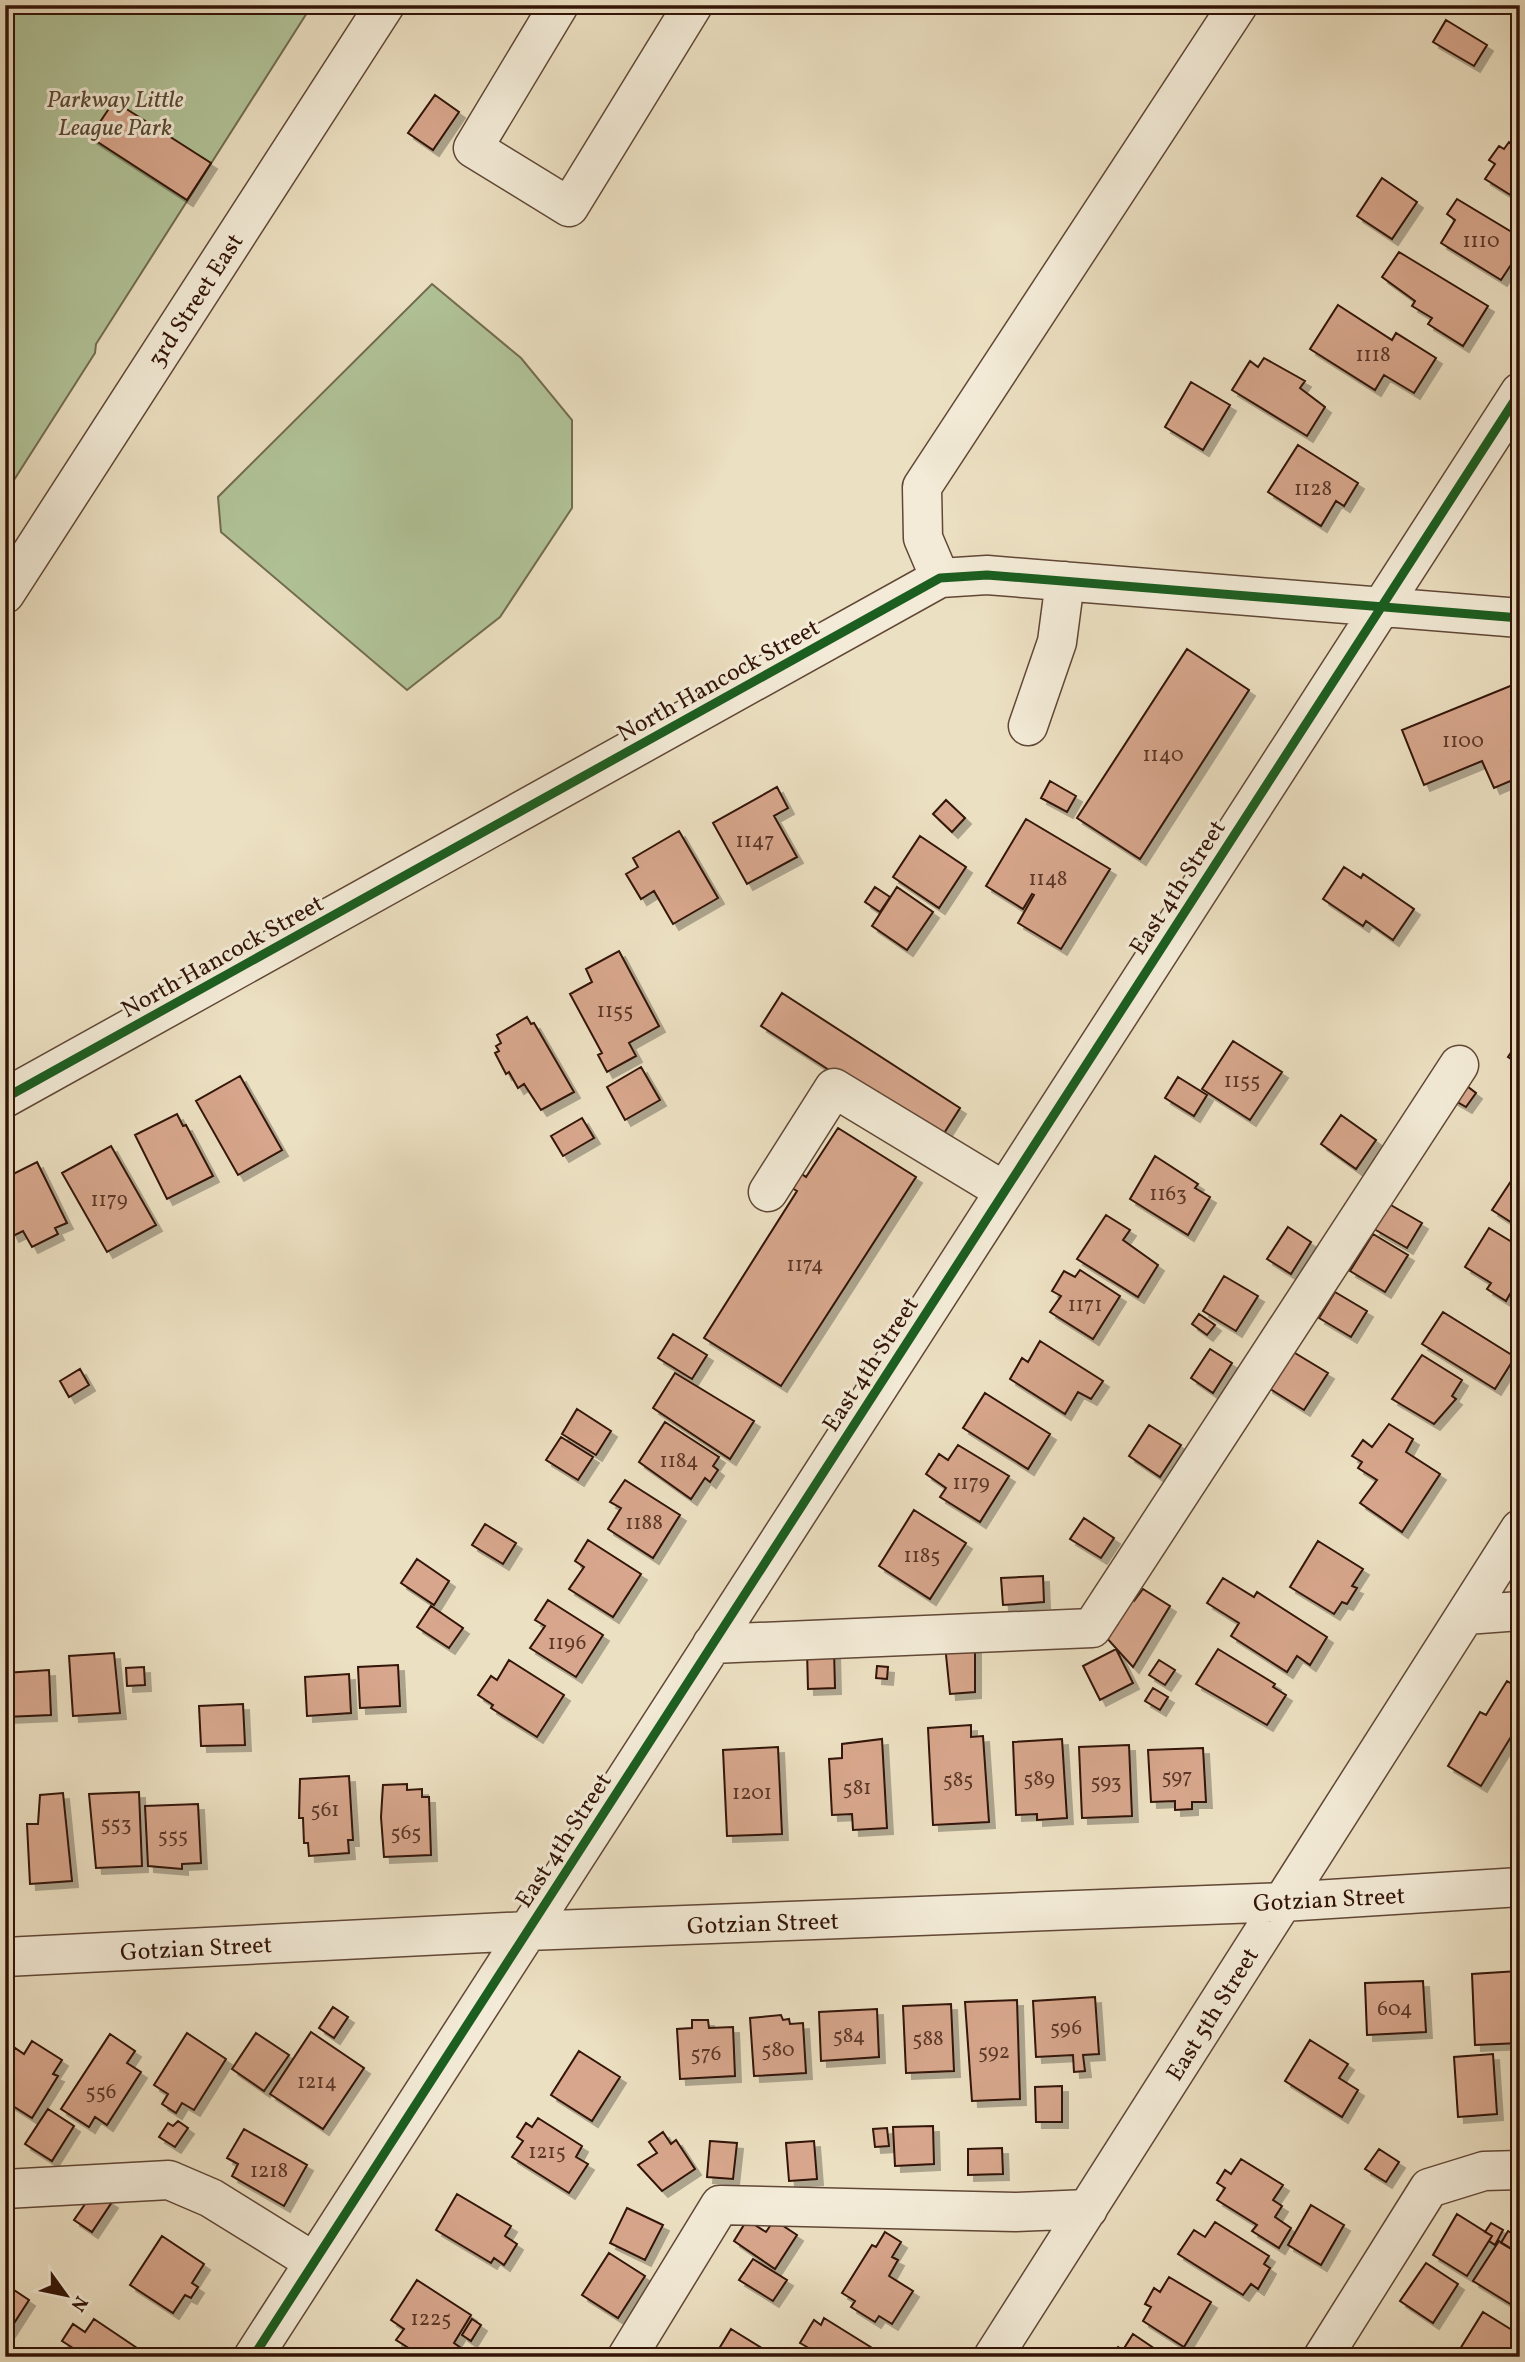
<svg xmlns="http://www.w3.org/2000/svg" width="1525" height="2362" font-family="Vollkorn,serif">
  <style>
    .green { fill: #b1c398; stroke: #726c50; stroke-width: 2 }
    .building { fill: #d7a68c; stroke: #331407; stroke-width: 2; filter: url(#shadow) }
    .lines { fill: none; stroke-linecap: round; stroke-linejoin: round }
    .minor-casing { stroke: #614736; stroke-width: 41 }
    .minor { stroke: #f3ebd7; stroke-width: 38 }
    .cycleway-casing { stroke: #f3ebd7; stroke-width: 13 }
    .cycleway { stroke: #1b5e20; stroke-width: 9 }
    .labels { text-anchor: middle; stroke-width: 6; stroke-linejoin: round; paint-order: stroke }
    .number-label { font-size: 21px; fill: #5c3828 }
    .park-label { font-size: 24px; font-style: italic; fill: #594932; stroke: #f3ebd7 }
    .street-label { font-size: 24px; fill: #331407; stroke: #f3ebd7 }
  </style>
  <defs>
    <filter id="shadow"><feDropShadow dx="6" dy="6" stdDeviation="0" flood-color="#0004"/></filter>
  </defs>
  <rect width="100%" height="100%" fill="#ece0c2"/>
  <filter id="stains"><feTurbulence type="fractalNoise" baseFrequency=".00286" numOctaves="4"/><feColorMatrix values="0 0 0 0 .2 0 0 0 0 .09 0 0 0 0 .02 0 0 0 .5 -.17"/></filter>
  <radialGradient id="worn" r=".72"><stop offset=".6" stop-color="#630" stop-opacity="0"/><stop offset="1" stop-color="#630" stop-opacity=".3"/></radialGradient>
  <path class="green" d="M5 5H312L96 344 95 353 5 494Z
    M432 284 521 358 572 420V508L500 617 407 690 221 532 218 497Z"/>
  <path class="building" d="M1446 20 1487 45 1474 66 1433 42Z
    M435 95 459 112 433 150 408 133Z
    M114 101 211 163 187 200 90 137Z
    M1509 142 1520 149V201L1485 179 1495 164 1489 160 1499 146 1504 149Z
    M1382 178 1417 202 1392 239 1357 216Z
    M1457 199 1520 237V251L1501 280 1441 243 1455 220 1447 214Z
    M1399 252 1488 306 1463 346 1428 324 1432 318 1412 306 1415 301 1382 277Z
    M1338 305 1392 340 1396 333 1436 358 1414 393 1384 375 1375 390 1310 349Z
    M1264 358 1305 381 1300 388 1325 407 1307 436 1232 390 1250 361 1258 367Z
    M1191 382 1230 405 1203 450 1165 427Z
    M1298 445 1358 483 1344 506 1336 501 1321 526 1268 492Z
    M1187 649 1249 690 1140 859 1077 818Z
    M1520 682V749L1511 752 1520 777 1494 788 1482 761 1424 785 1402 730Z
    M1050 781 1076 796 1067 812 1041 798Z
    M777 787 788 808 774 816 797 857 747 884 713 823Z
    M946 800 965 818 952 832 933 814Z
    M1026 819 1110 869 1061 949 1018 923 1034 895 1032 894 1023 909 986 886Z
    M679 831 718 898 673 924 654 891 641 899 626 874 638 867 633 858Z
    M920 836 966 867 939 908 893 877Z
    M1344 867 1361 878 1363 874 1414 909 1393 940 1366 921 1363 926 1323 899Z
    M875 887 890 897 880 912 865 902Z
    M897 887 933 912 907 950 872 926Z
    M619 951 659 1026 629 1043 636 1056 607 1072 598 1055 602 1053 570 994 592 982 586 969Z
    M782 993 960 1108 939 1141 761 1026Z
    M527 1017 531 1024 534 1023 574 1092 541 1110 524 1084 518 1088 509 1072 506 1074 495 1053 499 1051 496 1046 501 1043 497 1035Z
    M1520 1039V1065L1508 1057Z
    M1233 1041 1282 1072 1250 1120 1202 1089Z
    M641 1067 660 1100 625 1120 607 1087Z
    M240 1076 282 1150 238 1175 196 1101Z
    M1178 1077 1207 1095 1194 1116 1165 1098Z
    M1463 1083 1476 1093 1466 1107 1452 1099Z
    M177 1114 183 1126 186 1125 213 1176 167 1199 135 1135Z
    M1341 1115 1376 1140 1356 1169 1321 1144Z
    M582 1118 594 1138 563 1156 551 1136Z
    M838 1128 916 1177 781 1386 704 1338 797 1191 790 1187 799 1172 806 1177Z
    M111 1146 156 1225 107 1252 62 1173Z
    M1155 1156 1198 1184 1195 1188 1210 1197 1188 1235 1130 1199Z
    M37 1162 67 1223 55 1228 58 1234 32 1247 23 1231 13 1236 5 1220V1178Z
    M1515 1175 1520 1178V1228L1492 1210Z
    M1389 1204 1422 1223 1407 1248 1374 1229Z
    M1106 1215 1130 1230 1123 1240 1158 1265 1138 1297 1077 1259Z
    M1288 1227 1311 1242 1291 1274 1267 1259Z
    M1489 1228 1520 1247V1300L1510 1294 1506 1301 1487 1289 1491 1283 1465 1267Z
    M1373 1234 1408 1255 1385 1292 1350 1271Z
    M1080 1270 1120 1296 1093 1339 1050 1312 1061 1296 1052 1291 1064 1271 1075 1277Z
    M1224 1276 1258 1296 1236 1331 1203 1311Z
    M1335 1292 1367 1311 1351 1337 1319 1318Z
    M1443 1312 1515 1357 1495 1389 1422 1344Z
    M1199 1314 1215 1325 1207 1335 1192 1324Z
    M673 1334 707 1355 692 1379 658 1358Z
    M1040 1341 1103 1381 1091 1399 1078 1392 1065 1414 1010 1379 1022 1358 1028 1362Z
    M1210 1349 1232 1363 1213 1393 1191 1378Z
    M1290 1350 1328 1373 1304 1410 1267 1387Z
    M1422 1355 1462 1380 1452 1396 1456 1399 1434 1424 1392 1399Z
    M80 1369 89 1385 69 1397 60 1381Z
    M675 1373 754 1421 730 1459 653 1408Z
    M985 1393 1050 1434 1028 1469 963 1428Z
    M577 1409 611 1431 596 1455 562 1434Z
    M665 1422 719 1457 713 1466 718 1470 710 1482 705 1478 691 1499 639 1462Z
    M1389 1424 1413 1439 1406 1452 1440 1474 1402 1532 1360 1503 1377 1480 1358 1468 1362 1462 1352 1456 1363 1440 1372 1447Z
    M1149 1425 1181 1445 1160 1477 1129 1456Z
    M561 1437 593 1457 578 1480 546 1460Z
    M958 1445 1009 1476 980 1522 940 1497 946 1488 926 1474 939 1454 948 1460Z
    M625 1480 680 1515 653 1558 608 1529 621 1508 610 1502Z
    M914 1510 966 1543 930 1599 879 1566Z
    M1084 1518 1114 1538 1101 1558 1070 1539Z
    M485 1524 516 1543 503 1564 472 1545Z
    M588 1540 641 1574 613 1617 569 1589 584 1567 575 1561Z
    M1318 1541 1363 1569 1352 1586 1357 1588 1347 1604 1342 1602 1334 1614 1290 1587Z
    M417 1559 449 1581 434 1605 401 1583Z
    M1043 1576 1044 1602 1003 1605 1001 1578Z
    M1223 1578 1254 1597 1257 1592 1327 1637 1310 1665 1297 1656 1287 1672 1231 1636 1239 1623 1207 1603Z
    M1143 1589 1170 1606 1133 1667 1104 1635 1117 1625 1131 1599 1134 1601Z
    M548 1600 603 1635 576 1677 530 1648 545 1626 535 1620Z
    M431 1606 463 1628 449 1648 417 1627Z
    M975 1642V1692L950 1694 945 1645Z
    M1116 1649 1133 1683 1100 1700 1083 1666Z
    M1218 1649 1275 1684 1273 1687 1286 1695 1267 1725 1196 1684Z
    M834 1650 835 1688 808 1689 807 1651Z
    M114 1653 120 1713 73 1716 69 1656Z
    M509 1660 564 1695 537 1737 491 1708 493 1705 478 1695 491 1676 497 1680Z
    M1159 1660 1175 1670 1165 1685 1149 1675Z
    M398 1665 400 1706 360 1708 358 1667Z
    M877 1666 888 1667 887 1679 876 1678Z
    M144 1667 145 1685 127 1686 126 1668Z
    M49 1670 51 1715 5 1717V1673Z
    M349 1674 351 1713 307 1716 305 1677Z
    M1507 1681 1520 1689V1722L1481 1786 1448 1766 1480 1712 1486 1715Z
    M1153 1688 1168 1697 1160 1710 1145 1701Z
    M243 1704 245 1745 201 1746 199 1706Z
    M971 1725V1737L983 1736 989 1822 933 1825 928 1728Z
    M882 1739 887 1828 853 1830 852 1814 832 1815 829 1759 842 1758V1744Z
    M1062 1739 1067 1818 1037 1820V1814L1016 1815 1013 1742Z
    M1129 1745 1132 1816 1082 1818 1079 1747Z
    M778 1747 782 1834 727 1836 723 1750Z
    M1203 1748 1206 1802H1192V1809L1175 1810V1801L1151 1802 1148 1750Z
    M349 1776 353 1840H348L349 1853 309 1856 308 1843H304L303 1818H299L300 1779Z
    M407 1784V1790L422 1789V1797H429L431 1855 384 1857 381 1817 383 1785Z
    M139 1792 142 1866 96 1868 89 1794Z
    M63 1793 72 1881 30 1884 27 1824H38L40 1795Z
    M198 1804 201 1863 182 1864V1869L148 1866 145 1806Z
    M1518 1971 1520 2043 1475 2045 1472 1974Z
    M1423 1981 1426 2032 1367 2035 1365 1983Z
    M1095 1997 1099 2054 1083 2055 1085 2071 1074 2072 1073 2055 1036 2057 1033 2001Z
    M1017 2000 1020 2099 972 2101 965 2002Z
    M951 2004 954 2071 906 2073 903 2006Z
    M333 2007 348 2017 334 2038 319 2028Z
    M877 2009 879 2057 821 2061 819 2012Z
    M781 2015 783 2020 789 2019 790 2024 803 2023 806 2073 754 2076 750 2018Z
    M692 2020H708L709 2028 733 2027 735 2076 680 2079 677 2029 692 2028Z
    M311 2032 364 2068 323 2129 270 2094Z
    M187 2033 226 2059 194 2110 182 2103 176 2113 162 2104 168 2094 154 2085Z
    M256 2033 289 2055 264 2091 232 2069Z
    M110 2034 135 2051 127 2063 141 2072 107 2125 95 2117 89 2127 61 2109Z
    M1310 2040 1348 2064 1339 2078 1358 2090 1342 2117 1285 2081Z
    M32 2041 62 2060 53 2074 58 2076 32 2118 5 2101V2063L15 2048 24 2054Z
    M579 2051 620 2077 592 2121 551 2095Z
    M1493 2054 1497 2114 1458 2117 1454 2057Z
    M1062 2086V2122H1036L1035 2087Z
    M48 2109 74 2126 52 2161 25 2144Z
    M538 2118 582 2146 576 2157 588 2164 569 2193 512 2157 523 2141 517 2137 526 2123 532 2127Z
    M178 2121 188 2128 175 2147 159 2137 168 2123 173 2126Z
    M933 2126 934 2164 895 2166 893 2127Z
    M887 2128 889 2146 875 2147 873 2129Z
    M244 2129 307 2165 284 2206 232 2176 238 2164 227 2158Z
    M663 2132 671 2144 676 2140 695 2169 662 2191 638 2165 657 2153 649 2142Z
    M710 2141 737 2143 733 2179 707 2177Z
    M814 2141 817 2179 789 2181 786 2143Z
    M1002 2148 1003 2174 968 2175V2149Z
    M1379 2149 1399 2162 1386 2182 1365 2169Z
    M1241 2159 1283 2185 1273 2200 1282 2206 1275 2217 1291 2228 1279 2248 1252 2231 1257 2225 1217 2200 1225 2188 1217 2183 1225 2170 1231 2174Z
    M94 2191 112 2202 92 2232 74 2220Z
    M457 2194 511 2226 505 2236 517 2244 504 2265 494 2258 491 2263 436 2230Z
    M1311 2205 1344 2225 1321 2265 1288 2245Z
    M627 2208 663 2225 645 2260 610 2243Z
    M1457 2214 1492 2236 1467 2276 1433 2255Z
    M747 2220 766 2232 774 2220 797 2235 775 2269 734 2241Z
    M1215 2222 1269 2256 1264 2264 1270 2268 1258 2289 1251 2284 1243 2295 1178 2254 1194 2230 1205 2237Z
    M1491 2223 1503 2230 1495 2245 1489 2241 1492 2236 1485 2232Z
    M1508 2231 1520 2238 1518 2253 1501 2243Z
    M885 2232 901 2242 892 2257 898 2260 889 2276 913 2291 892 2324 879 2316 875 2322 851 2307 855 2301 842 2293 872 2245 876 2247Z
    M162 2236 204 2264 192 2283 198 2287 191 2298 185 2295 173 2313 130 2285Z
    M1499 2241 1520 2254V2310L1473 2281Z
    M609 2253 645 2276 618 2318 582 2295Z
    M753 2259 787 2280 773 2301 739 2280Z
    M1426 2263 1458 2284 1433 2323 1400 2301Z
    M1169 2277 1211 2302 1184 2347 1143 2321 1151 2307 1145 2304 1154 2288 1160 2292Z
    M417 2280 471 2315 454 2343 464 2350 459 2357H423L396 2340 404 2329 391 2320Z
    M5 2284 29 2300 9 2331 5 2328Z
    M1483 2312 1520 2335V2357H1455Z
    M824 2318 877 2351 873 2357H800L807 2347 800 2343 814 2320 821 2325Z
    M94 2319 143 2352 140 2357H68L73 2348 62 2341 73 2324 85 2332Z
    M472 2319 481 2325 471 2341 462 2335Z
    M731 2329 765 2350 761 2357H714Z
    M1133 2334 1167 2357H1111L1118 2347 1123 2350Z"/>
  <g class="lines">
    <defs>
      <path id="minor" d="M559 5 473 148 569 207 693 5
        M940 578 923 538 922 487 1238 5
        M5 594 385 5
        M1028 726 1057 642 1065 581
        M5 1098 940 578 987 575 1520 618
        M768 1192 834 1088 1004 1191
        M1466 1615 1520 1611
        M712 1644 1092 1628 1459 1065
        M5 1957 527 1931 1283 1902 1520 1887
        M5 2189 169 2180 211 2198 314 2262
        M253 2357 1520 392
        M627 2357 720 2205 1015 2212 1088 2209
        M993 2357 1520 1529
        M1323 2357 1429 2188 1484 2171 1520 2170"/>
    </defs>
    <use href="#minor" class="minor-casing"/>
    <use href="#minor" class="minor"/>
    <defs>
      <path id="cycleway" d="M5 1098 940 578 987 575 1520 618
        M253 2357 1520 392"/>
    </defs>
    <use href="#cycleway" class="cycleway-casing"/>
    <use href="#cycleway" class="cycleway"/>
  </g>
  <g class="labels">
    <g class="number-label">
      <text x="1481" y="247">1110</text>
      <text x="1373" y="361">1118</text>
      <text x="1313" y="495">1128</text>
      <text x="1463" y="747">1100</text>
      <text x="1163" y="761">1140</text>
      <text x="755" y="847">1147</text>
      <text x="1048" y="885">1148</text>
      <text x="615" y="1017">1155</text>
      <text x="1242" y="1087">1155</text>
      <text x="1168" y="1200">1163</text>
      <text x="109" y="1206">1179</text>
      <text x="805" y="1271">1174</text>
      <text x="1085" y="1311">1171</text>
      <text x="679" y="1467">1184</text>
      <text x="971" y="1489">1179</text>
      <text x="644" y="1529">1188</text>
      <text x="922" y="1562">1185</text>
      <text x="567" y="1649">1196</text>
      <text x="1177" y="1783">597</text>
      <text x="1039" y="1785">589</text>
      <text x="958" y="1786">585</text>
      <text x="1106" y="1788">593</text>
      <text x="857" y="1794">581</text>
      <text x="752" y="1799">1201</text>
      <text x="325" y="1816">561</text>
      <text x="116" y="1830">553</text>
      <text x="406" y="1839">565</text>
      <text x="173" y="1842">555</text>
      <text x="1395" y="2015">604</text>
      <text x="1066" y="2034">596</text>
      <text x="849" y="2042">584</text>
      <text x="928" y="2045">588</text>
      <text x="778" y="2056">580</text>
      <text x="994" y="2058">592</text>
      <text x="706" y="2060">576</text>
      <text x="317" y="2088">1214</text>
      <text x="101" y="2098">556</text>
      <text x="547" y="2158">1215</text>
      <text x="269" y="2177">1218</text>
      <text x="431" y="2325">1225</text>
    </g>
    <g class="park-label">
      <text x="115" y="107">Parkway Little<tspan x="115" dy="28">League Park</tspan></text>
    </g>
    <g class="street-label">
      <text transform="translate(195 300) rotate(-57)" y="8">3rd Street East</text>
      <text transform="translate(718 680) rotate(-29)" y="8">North Hancock Street</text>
      <text transform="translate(1177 887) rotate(-57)" y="8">East 4th Street</text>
      <text transform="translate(222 956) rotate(-29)" y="8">North Hancock Street</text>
      <text transform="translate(870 1364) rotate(-57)" y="8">East 4th Street</text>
      <text transform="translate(563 1840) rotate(-57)" y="8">East 4th Street</text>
      <text transform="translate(1329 1899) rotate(-3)" y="8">Gotzian Street</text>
      <text transform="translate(763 1923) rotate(-2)" y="8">Gotzian Street</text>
      <text transform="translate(196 1948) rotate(-3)" y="8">Gotzian Street</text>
      <text transform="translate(1212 2014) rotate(-58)" y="8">East 5th Street</text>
    </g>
  </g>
  <rect width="1525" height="2362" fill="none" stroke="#ece0c2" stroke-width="28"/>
  <rect x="7" y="7" width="1511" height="2348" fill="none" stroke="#331407" stroke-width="3.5"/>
  <rect x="14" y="14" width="1497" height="2334" fill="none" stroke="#331407" stroke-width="2"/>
  <g transform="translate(66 2295) rotate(123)" stroke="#f3ebd7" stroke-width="5" paint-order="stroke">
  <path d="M0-5L12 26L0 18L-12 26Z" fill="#331407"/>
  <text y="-10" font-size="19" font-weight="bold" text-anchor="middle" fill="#331407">N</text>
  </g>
  <rect width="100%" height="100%" filter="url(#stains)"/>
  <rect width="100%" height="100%" fill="url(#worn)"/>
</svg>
